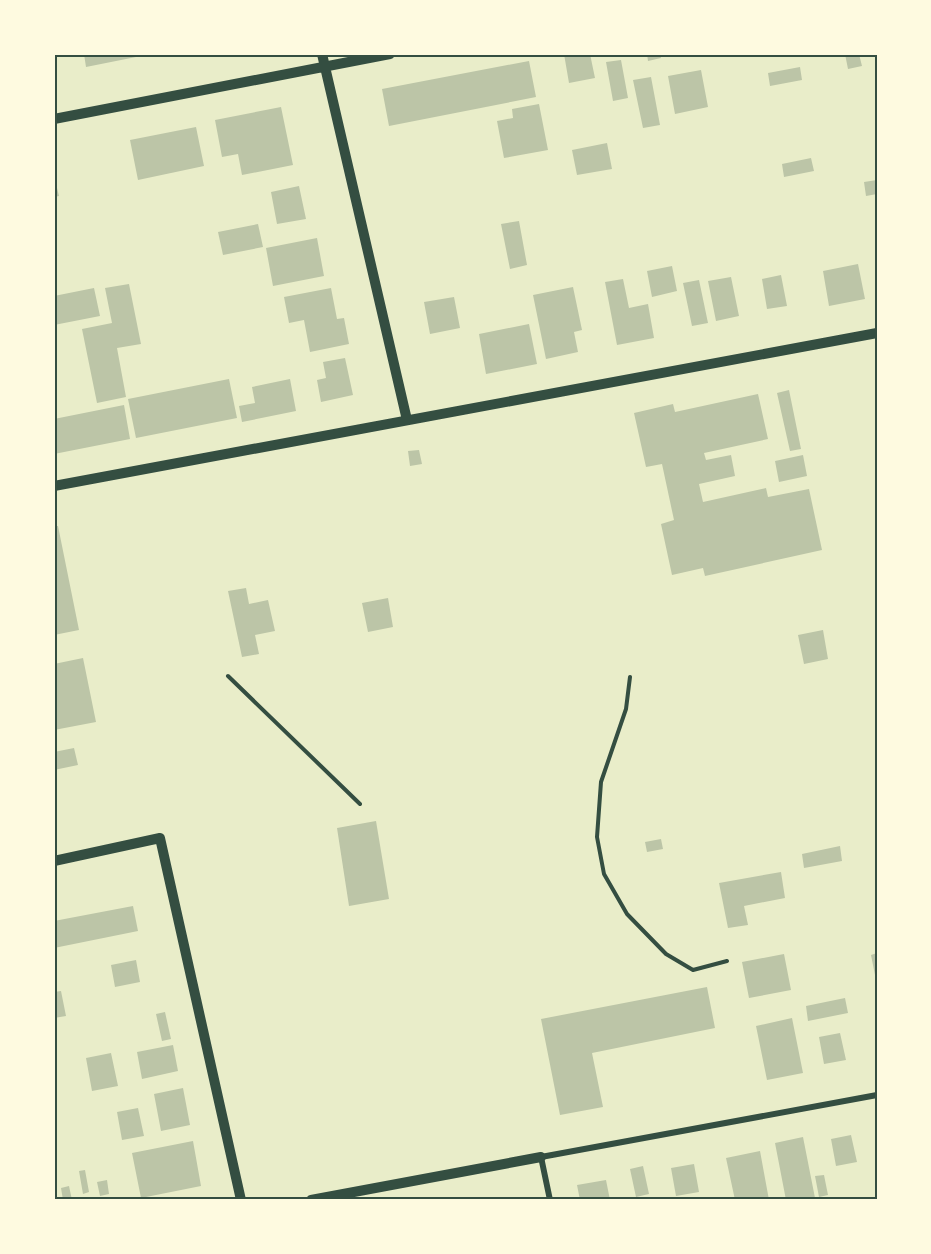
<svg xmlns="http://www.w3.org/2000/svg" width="931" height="1254" font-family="'Source Serif 4',serif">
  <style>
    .building { fill: #bcc5a7 }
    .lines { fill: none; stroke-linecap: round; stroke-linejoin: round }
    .path { stroke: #344e41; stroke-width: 4 }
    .minor { stroke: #344e41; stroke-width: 6 }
    .tertiary { stroke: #344e41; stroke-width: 10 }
    .neatline { fill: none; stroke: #344e41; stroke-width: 2 }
  </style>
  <rect width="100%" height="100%" fill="#e9edc9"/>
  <path class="building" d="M84 54H145L146 55 86 67Z
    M564 54H590L595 78 569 83Z
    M647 54H660L661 58 648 61Z
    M845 54H859L862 66 848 69Z
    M621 60 628 98 613 101 606 62Z
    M529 61 536 97 389 126 382 89Z
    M800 67 802 80 770 86 768 73Z
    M701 70 708 107 675 114 668 76Z
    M651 77 660 125 643 128 633 80Z
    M539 104 548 150 504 158 497 121 513 118 512 109Z
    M281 107 293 165 242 175 238 154 222 157 215 120Z
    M196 127 204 166 138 180 130 140Z
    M607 143 612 169 577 175 572 150Z
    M811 158 814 171 784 177 782 164Z
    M54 176 59 196 54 197Z
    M877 180V194L866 196 864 182Z
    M299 186 306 219 277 224 271 192Z
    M519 221 527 265 510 269 501 224Z
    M258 224 263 247 223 255 218 232Z
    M317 238 324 276 273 286 266 248Z
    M858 264 865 299 829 306 823 271Z
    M672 266 677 291 652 297 647 271Z
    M781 275 787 306 767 309 762 279Z
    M731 277 739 316 716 321 708 281Z
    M623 279 629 308 648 304 654 338 617 345 605 282Z
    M699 280 708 323 692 326 683 283Z
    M129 284 141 344 117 348 126 397 97 403 82 329 112 323 105 288Z
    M573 287 582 330 574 332 578 352 546 359 533 295Z
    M94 288 100 316 54 325V296Z
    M331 288 337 319 344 318 349 344 310 352 304 320 289 323 284 297Z
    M454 297 460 328 430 334 424 302Z
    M529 324 537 364 486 374 479 334Z
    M345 358 353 395 321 402 317 380 326 378 323 362Z
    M229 379 237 418 136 438 128 399Z
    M290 379 296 411 242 422 239 406 255 403 252 387Z
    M789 390 801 449 790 451 777 393Z
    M758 394 768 439 704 453 706 460 731 455 735 476 699 484 703 502 766 488 768 497 809 489 822 550 705 576 703 568 672 575 661 524 674 520 662 464 646 467 634 413 673 404 675 412Z
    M124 405 130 439 54 454V419Z
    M419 450 422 464 410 466 408 451Z
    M803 455 807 476 779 482 775 461Z
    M54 526H58L79 630 54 635Z
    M246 588 249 604 268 600 275 631 255 635 259 654 242 657 228 591Z
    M388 598 393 627 368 632 362 603Z
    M823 630 828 659 804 664 798 635Z
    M83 658 96 722 54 730V664Z
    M74 748 78 765 54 770V752Z
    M376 821 389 899 349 906 337 828Z
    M661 839 663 849 647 852 645 842Z
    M840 846 842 861 804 868 802 854Z
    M781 872 785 898 744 906 748 925 728 928 719 883Z
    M133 906 138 931 54 948V921Z
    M877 953V980H876L871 955Z
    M784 954 791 990 749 998 742 962Z
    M136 960 140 982 115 987 111 965Z
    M707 987 715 1028 592 1053 603 1107 560 1115 541 1019Z
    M61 991 66 1016 54 1018V992Z
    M845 998 848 1013 808 1021 806 1006Z
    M165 1012 171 1039 162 1041 156 1014Z
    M792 1018 803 1073 767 1080 756 1026Z
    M840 1033 846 1060 824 1064 819 1037Z
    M173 1045 178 1071 142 1079 137 1052Z
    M111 1053 118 1086 92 1091 86 1058Z
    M183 1088 190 1125 161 1131 154 1094Z
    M138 1108 144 1136 122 1140 117 1112Z
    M851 1135 857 1162 836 1166 831 1139Z
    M803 1137 815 1198 808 1200H786L775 1143Z
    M193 1141 201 1186 141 1198 132 1153Z
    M760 1151 769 1200H735L726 1158Z
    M694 1164 699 1192 676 1196 671 1168Z
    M643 1166 649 1194 636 1197 630 1169Z
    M85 1170 89 1192 83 1194 79 1171Z
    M824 1175 828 1195 819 1197 815 1176Z
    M107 1180 109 1194 100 1196 97 1182Z
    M606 1180 610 1200H580L577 1185Z
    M69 1186 72 1200H63L61 1188Z"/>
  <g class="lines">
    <path class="path" d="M228 676 360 804
      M630 677 626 709 601 782 597 837 604 874 627 914 666 954 693 970 727 961"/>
    <path class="minor" d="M550 1200 541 1157 877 1095"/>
    <path class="tertiary" d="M322 54 407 420
      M54 119 390 54
      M54 486 877 333
      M54 861 160 838 241 1200
      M311 1200 541 1157"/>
  </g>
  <rect width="931" height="1254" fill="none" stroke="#fefae0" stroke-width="111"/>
  <rect x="56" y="56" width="820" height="1142" class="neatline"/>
</svg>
